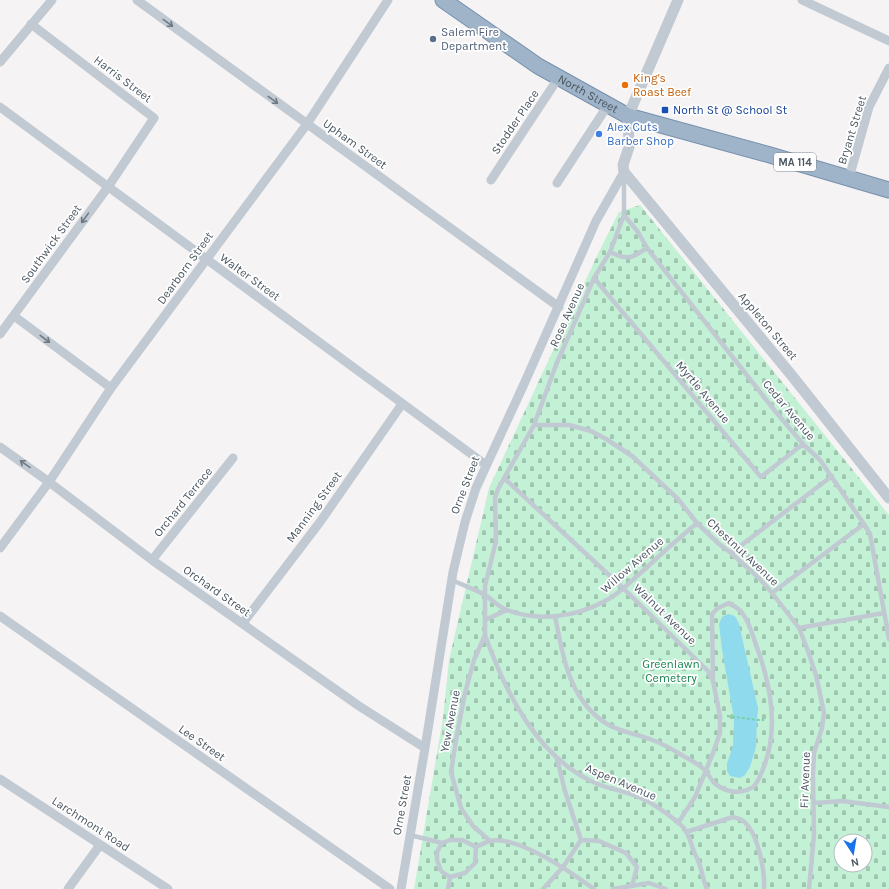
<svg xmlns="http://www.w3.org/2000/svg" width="889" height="889" font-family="Karla,sans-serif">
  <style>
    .cemetery { fill: url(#cemetery-stones); fill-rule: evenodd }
    .water { fill: #90daee }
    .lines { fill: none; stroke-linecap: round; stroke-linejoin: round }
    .trunk-casing { stroke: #7690ad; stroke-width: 17 }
    .path { stroke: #7ad0a6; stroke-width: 2; stroke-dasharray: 3 2; stroke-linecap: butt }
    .service { stroke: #c1cad2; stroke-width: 4.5 }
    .minor { stroke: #c1cad2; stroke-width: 9 }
    .tertiary { stroke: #c1cad2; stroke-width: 11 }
    .trunk { stroke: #9fb4c9; stroke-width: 15 }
    .oneway { stroke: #6e7983 }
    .service-dot { fill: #5c6f8a; stroke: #fff; stroke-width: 1.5 }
    .food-dot { fill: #e8710a; stroke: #fff; stroke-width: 1.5 }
    .transit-dot { fill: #1a4fb4; stroke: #fff; stroke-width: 1.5 }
    .shop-dot { fill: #3f7fe0; stroke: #fff; stroke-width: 1.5 }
    .labels { text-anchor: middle; stroke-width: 3.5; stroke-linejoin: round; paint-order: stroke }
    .shield { fill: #fff; stroke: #808990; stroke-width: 1 }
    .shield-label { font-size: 11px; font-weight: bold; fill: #4a5661 }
    .service-label { font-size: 12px; fill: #4e5e75; stroke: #fff; text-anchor: start }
    .food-label { font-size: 12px; fill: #c56008; stroke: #fff; text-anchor: start }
    .street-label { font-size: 12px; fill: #4a5661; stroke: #fff }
    .transit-label { font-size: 12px; fill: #164399; stroke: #fff; text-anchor: start }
    .shop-label { font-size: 12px; fill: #366cbe; stroke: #fff; text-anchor: start }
    .park-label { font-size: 12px; fill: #17864f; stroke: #fff }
  </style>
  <defs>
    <pattern id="cemetery-stones" width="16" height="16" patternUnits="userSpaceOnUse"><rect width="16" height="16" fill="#c3f1d5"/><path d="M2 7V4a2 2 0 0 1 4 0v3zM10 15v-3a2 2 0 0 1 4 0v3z" fill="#a0c6b0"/></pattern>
  </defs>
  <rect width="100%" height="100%" fill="#f5f3f3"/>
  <path class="cemetery" d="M640 205 889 515V889H414L443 718 449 660 489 488 596 258 619 212ZM841 841H865V865H841Z"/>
  <path class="water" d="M728 614C735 615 736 617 739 624L758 708 757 720 756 747 750 767 745 775 740 778 730 776 727 771V763L733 746 734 719 722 650 719 624 722 617Z"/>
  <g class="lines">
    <defs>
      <g id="trunk">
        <path id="s1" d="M443 0 538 66 628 116 770 155 889 190"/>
      </g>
    </defs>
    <use href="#trunk" class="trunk-casing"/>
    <path class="path" d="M727 716 757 720H764"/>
    <path class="service" d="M624 215 638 232 647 248 775 411 803 444 820 460 864 524 870 534 889 639
      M610 252C628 261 632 258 647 248
      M594 278 761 477 803 444
      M534 425H569L591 431 606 439 632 456 678 499 697 523 719 544 731 553 760 579 772 593 799 628 808 651 816 675 824 713 822 728 814 753 813 775 814 835 809 889
      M504 478 623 588 708 671 713 681 720 716V733L713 753 695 797 678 823
      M731 553 832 476
      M452 580C462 585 475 589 485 595 493 600 498 607 507 610 538 622 576 617 605 601 620 594 632 580 645 569 662 553 679 538 697 523
      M772 593 864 524
      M555 616C561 646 566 680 585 704 605 730 623 730 650 739 663 744 674 750 685 757 692 761 700 765 705 770 708 773 709 777 712 780 715 785 724 790 730 791 737 793 747 791 753 787 758 783 761 774 763 769 780 728 770 681 755 642 752 633 749 622 743 614 740 609 734 606 729 603L718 608 712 614 713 681
      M485 620 507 610
      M799 628 884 613
      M485 635C506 694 539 761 600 785 614 790 629 792 643 799 654 804 674 818 683 827 687 831 689 838 691 843 693 850 696 856 699 863 702 871 703 880 707 889
      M557 759 565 791 581 840
      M814 803 842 801 889 807
      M686 832 733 817C736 818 740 819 742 820 758 831 765 871 764 889
      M410 835 442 843
      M450 840H462L476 847 475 863 465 873 450 877 441 871 437 860V852L442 843Z
      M581 840 599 841 626 853 637 867 632 886
      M490 841 473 826 461 808 451 772 456 740 465 693 474 660 485 635V586L496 541 495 498 498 489 534 425 556 365 594 278 610 252 624 215V176
      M476 847C481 845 486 842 490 841 518 835 572 873 594 889
      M448 889 450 877
      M543 889 563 867 581 840
      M613 889 649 883 666 889"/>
    <path class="minor" d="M137 0 559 307
      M802 0 889 41
      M0 62 52 0
      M0 107 486 465
      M849 178 869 107 889 68
      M491 180 559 77
      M557 183 608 105
      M14 316 111 388
      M0 334 108 187 154 118 31 24
      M0 447 49 482 152 560 359 706 425 748
      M0 548 49 482 111 388 307 124 388 0
      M152 560 233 458
      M0 616 390 889
      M243 623 320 522 402 404
      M0 779 168 889
      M68 889 100 845
      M401 889 425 748 453 572 465 522 476 488 524 384 596 221 624 172"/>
    <path class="tertiary" d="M678 0 628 116 629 147 623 165 624 172 793 377 889 498"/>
    <use href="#trunk" class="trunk"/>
  </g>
  <defs><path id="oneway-shaft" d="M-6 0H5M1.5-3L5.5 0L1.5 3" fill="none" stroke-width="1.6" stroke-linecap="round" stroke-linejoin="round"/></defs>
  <g class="oneway">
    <use href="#oneway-shaft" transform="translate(168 23) rotate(36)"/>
    <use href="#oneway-shaft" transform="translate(273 100) rotate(36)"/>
    <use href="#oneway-shaft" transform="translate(85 218) rotate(126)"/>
    <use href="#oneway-shaft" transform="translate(45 339) rotate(37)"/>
    <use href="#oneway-shaft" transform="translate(25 464) rotate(-145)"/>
  </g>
  <circle class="service-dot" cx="433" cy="39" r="4"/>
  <circle class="food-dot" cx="625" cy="85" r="4"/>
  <rect class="transit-dot" x="661" y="106" width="8" height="8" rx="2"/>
  <circle class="shop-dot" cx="599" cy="134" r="4"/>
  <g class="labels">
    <rect class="shield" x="774" y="153" width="42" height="18" rx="3"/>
    <g class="shield-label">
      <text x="795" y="166">MA 114</text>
    </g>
    <g class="service-label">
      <text x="441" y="36">Salem Fire<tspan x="441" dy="14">Department</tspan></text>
    </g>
    <g class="food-label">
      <text x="633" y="82">King's<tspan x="633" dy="14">Roast Beef</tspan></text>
    </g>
    <g class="street-label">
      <text transform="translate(123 79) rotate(37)" y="4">Harris Street</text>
      <text dy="4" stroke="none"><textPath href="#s1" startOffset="173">North Street</textPath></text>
      <text transform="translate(515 122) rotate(-56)" y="4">Stodder Place</text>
      <text transform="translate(852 130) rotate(-73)" y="4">Bryant Street</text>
      <text transform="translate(355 144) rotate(36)" y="4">Upham Street</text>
      <text transform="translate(51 244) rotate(-54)" y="4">Southwick Street</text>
      <text transform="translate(185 268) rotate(-54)" y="4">Dearborn Street</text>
      <text transform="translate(250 277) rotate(36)" y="4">Walter Street</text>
      <text transform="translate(567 315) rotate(-66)" y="4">Rose Avenue</text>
      <text transform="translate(768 326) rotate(50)" y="4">Appleton Street</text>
      <text transform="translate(703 392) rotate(50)" y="4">Myrtle Avenue</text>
      <text transform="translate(789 410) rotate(50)" y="4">Cedar Avenue</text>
      <text transform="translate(465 485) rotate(-69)" y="4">Orne Street</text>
      <text transform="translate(183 502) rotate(-51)" y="4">Orchard Terrace</text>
      <text transform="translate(314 507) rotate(-54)" y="4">Manning Street</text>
      <text transform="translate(743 552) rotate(43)" y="4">Chestnut Avenue</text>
      <text transform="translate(632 565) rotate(-41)" y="4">Willow Avenue</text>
      <text transform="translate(217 591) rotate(35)" y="4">Orchard Street</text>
      <text transform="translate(665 614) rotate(44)" y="4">Walnut Avenue</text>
      <text transform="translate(450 721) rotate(-79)" y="4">Yew Avenue</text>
      <text transform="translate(202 743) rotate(35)" y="4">Lee Street</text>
      <text transform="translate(805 780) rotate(-88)" y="4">Fir Avenue</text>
      <text transform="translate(621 782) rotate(23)" y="4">Aspen Avenue</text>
      <text transform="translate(402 805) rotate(-80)" y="4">Orne Street</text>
      <text transform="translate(91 824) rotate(33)" y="4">Larchmont Road</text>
    </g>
    <g class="transit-label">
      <text x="673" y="114">North St @ School St</text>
    </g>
    <g class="shop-label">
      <text x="607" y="131">Alex Cuts<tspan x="607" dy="14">Barber Shop</tspan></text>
    </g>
    <g class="park-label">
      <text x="671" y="668">Greenlawn<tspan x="671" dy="14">Cemetery</tspan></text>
    </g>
  </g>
  <g transform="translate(853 853) rotate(168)"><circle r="19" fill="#ffffff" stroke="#b7bbc0"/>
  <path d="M0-3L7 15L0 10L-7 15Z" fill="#1a73e8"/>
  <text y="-6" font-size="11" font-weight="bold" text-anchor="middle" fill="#4a5661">N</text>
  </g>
</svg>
